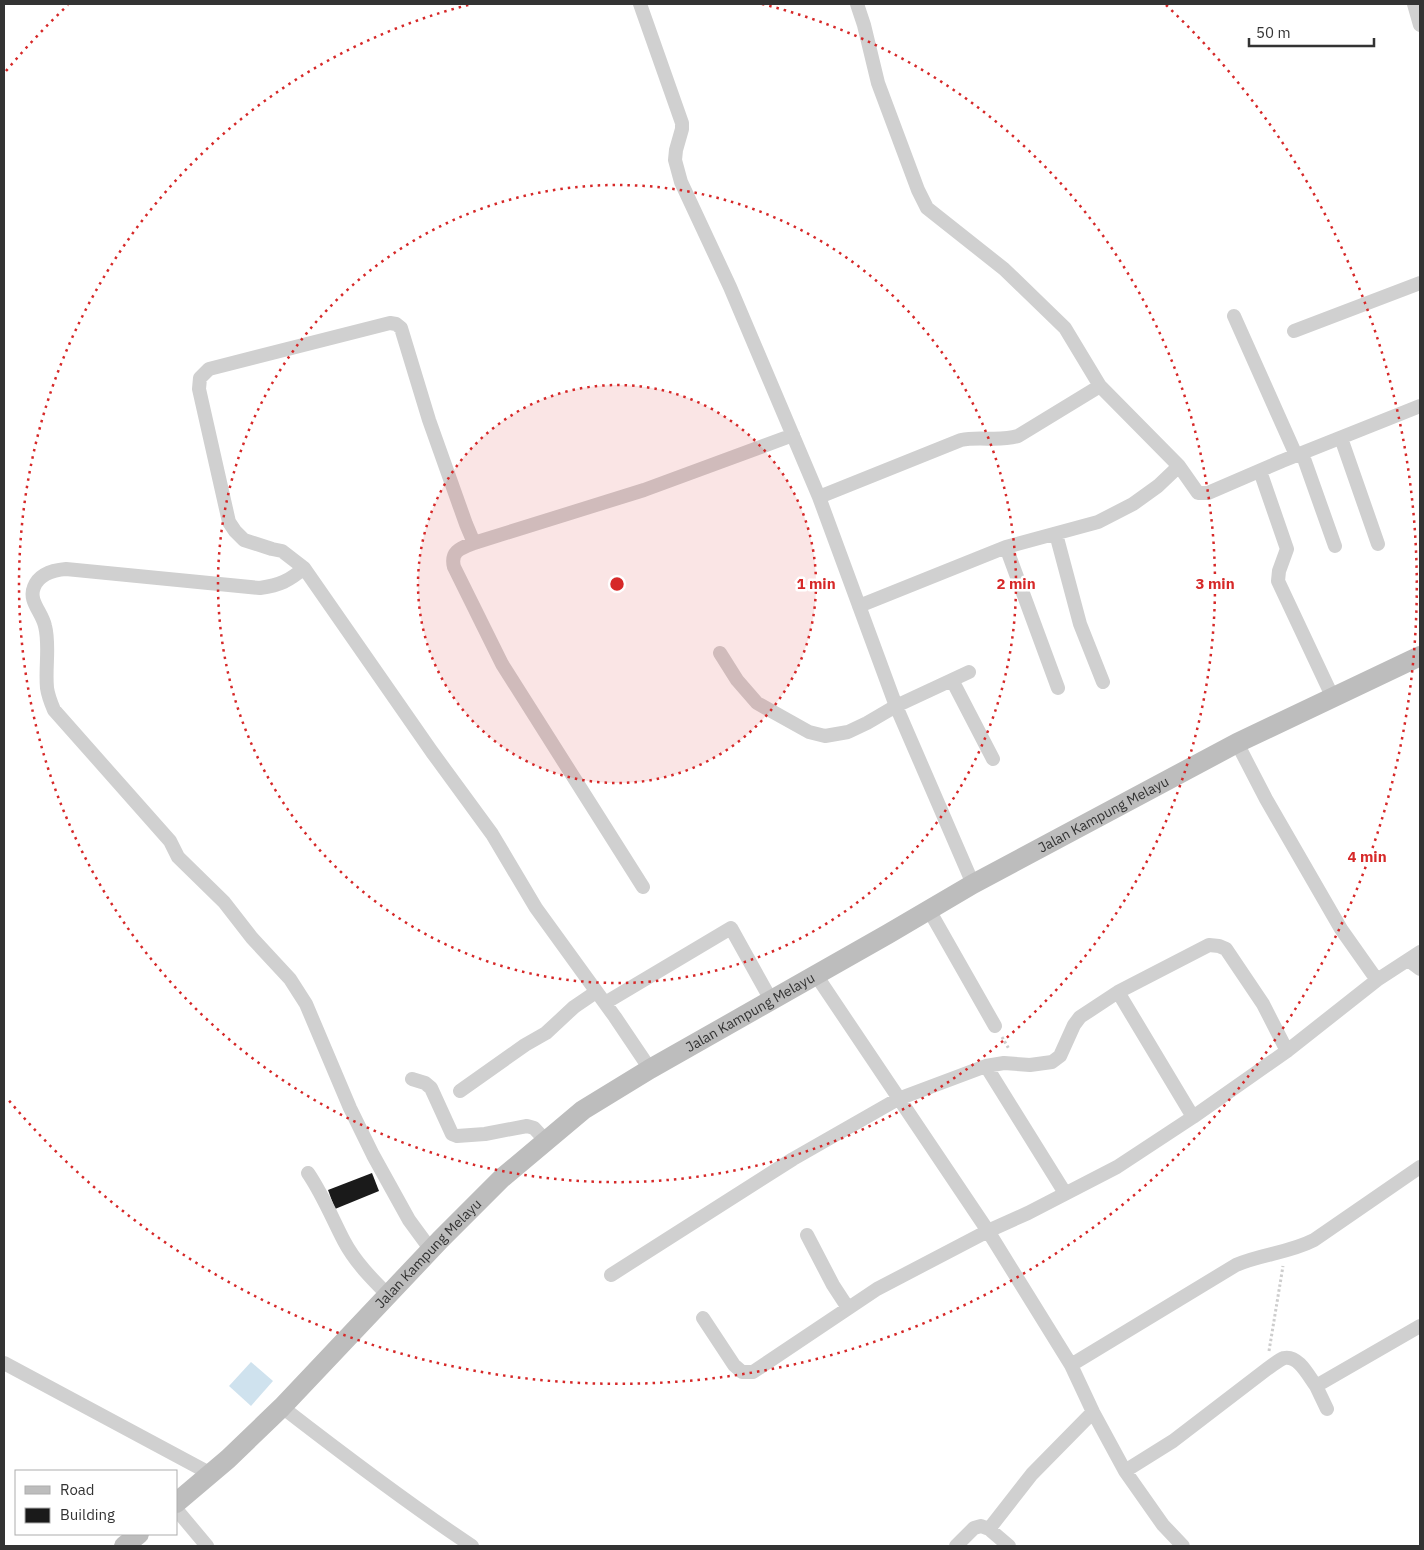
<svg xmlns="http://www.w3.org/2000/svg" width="1424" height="1550" font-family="'IBM Plex Sans',sans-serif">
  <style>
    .water { fill: #cfe2ee }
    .building { fill: #1a1a1a }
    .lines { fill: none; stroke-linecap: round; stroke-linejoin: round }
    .path { stroke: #cdcdcd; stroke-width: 3; stroke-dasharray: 2.5 2.5; stroke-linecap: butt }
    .street { stroke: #d0d0d0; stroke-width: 14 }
    .secondary { stroke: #bdbdbd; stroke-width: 20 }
    .ring { fill: none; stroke: #d62828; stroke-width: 2.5; stroke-dasharray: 2.5 5 }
    .labels { text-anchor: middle; stroke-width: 5; stroke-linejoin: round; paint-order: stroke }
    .street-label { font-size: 14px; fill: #333; stroke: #fff }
    .centre { fill: #d62828; stroke: #fff; stroke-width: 2.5 }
    .ring-label { font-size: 15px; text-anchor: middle; font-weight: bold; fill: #d62828; stroke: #fff; stroke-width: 5; stroke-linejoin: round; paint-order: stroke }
  </style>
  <rect width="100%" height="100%" fill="#fff"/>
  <path class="water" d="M251 1362 273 1381 251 1406 229 1386Z"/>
  <path class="building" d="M372 1173 379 1191 335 1209 328 1190Z"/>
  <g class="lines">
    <path class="path" d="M1002 1037 1009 1049
      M1269 1351 1283 1266"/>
    <path class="street" d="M640 4 682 123V129L676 150 675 160 681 182 730 287 819 497 896 706 973 884
      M857 4 864 25 878 83 918 190 927 208 1004 269 1065 328 1100 386 1179 466 1198 493H1208L1282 461 1420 406
      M1414 4 1420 25
      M1234 316 1296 455
      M1294 331 1420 283
      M1341 438 1378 544
      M1302 453 1335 546
      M1260 471 1287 549 1279 571 1278 581 1333 698
      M819 497 961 440C980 436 1000 442 1018 436L1100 386
      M1056 534 1080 624 1103 682
      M474 543C461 548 450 551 454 567L502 664 643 887
      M1006 547 1058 688
      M304 568C289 581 280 585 260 588L66 569C54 570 39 574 34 587 28 601 42 612 45 626 50 645 45 667 47 688 48 695 51 703 54 710L170 841 178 857 224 902 252 938 290 979 306 1004 350 1108 373 1155 409 1220 431 1250
      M859 606 1006 547 1098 522 1133 504 1158 486 1179 466
      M720 653 737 680 757 703 809 732 825 736 848 732 867 723 896 706 969 672
      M952 680 993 759
      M1237 743 1266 799 1341 929 1377 980
      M929 910 995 1026
      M1408 960 1420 969
      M816 975 988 1231 1028 1213 1117 1167 1193 1117 1287 1051 1377 980 1420 952
      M1118 992 1193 1117
      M605 1003 731 928 771 1000
      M986 1066 1065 1193
      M650 1069 615 1017 536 908 492 834 432 752 304 568 282 551 272 549 244 540 235 531 229 522 199 389 200 378 209 369 390 323 396 324 401 328 429 420 466 524 474 543 644 490 793 435
      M412 1079 425 1083 431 1088 452 1134 457 1136 485 1134 527 1126 534 1128 546 1141
      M460 1091 525 1045 546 1033 574 1007 596 992
      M308 1173C323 1195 332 1218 344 1241 355 1262 372 1279 388 1295
      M807 1235 833 1285 848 1308
      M611 1275 793 1159 898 1099 986 1066 1004 1063 1030 1065 1052 1062 1060 1056 1074 1025 1080 1017 1118 992 1209 945 1219 946 1226 949 1263 1004 1287 1051
      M703 1318 734 1365 742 1372H753L877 1289 988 1231 1071 1365 1093 1412 1125 1471 1163 1525 1183 1546
      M4 1363 211 1474
      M1071 1365 1236 1265C1261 1254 1289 1253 1314 1240L1420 1167
      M1316 1386 1327 1409
      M282 1407C344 1455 407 1503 472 1546
      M1125 1471 1173 1441 1267 1369C1272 1366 1278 1360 1284 1358 1299 1355 1309 1377 1316 1386L1420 1326
      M176 1509 207 1546
      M989 1529 1032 1474 1093 1412
      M956 1546 974 1528 981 1526 989 1529 1009 1546"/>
    <g class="secondary">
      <path id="s1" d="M176 1503 228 1459 282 1407 440 1240 502 1178 583 1110 650 1069 888 934 973 884 1237 743 1420 656"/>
      <path d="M124 1546 139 1534"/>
    </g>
  </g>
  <circle cx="617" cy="584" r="199" fill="#d62828" fill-opacity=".12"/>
  <g class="ring">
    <circle cx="617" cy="584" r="199"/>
    <circle cx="617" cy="584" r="399"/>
    <path d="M762 4A598 598 0 1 1 472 4"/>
    <path d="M6 71A798 798 0 0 1 68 5M1166 5A798 798 0 1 1 6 1097"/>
  </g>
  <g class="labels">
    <g class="street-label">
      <text dy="5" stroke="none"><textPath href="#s1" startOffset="1165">Jalan Kampung Melayu</textPath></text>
      <text dy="5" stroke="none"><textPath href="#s1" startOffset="760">Jalan Kampung Melayu</textPath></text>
      <text dy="5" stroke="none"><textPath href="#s1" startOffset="355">Jalan Kampung Melayu</textPath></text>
    </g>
  </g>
  <circle cx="617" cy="584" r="8" class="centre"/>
  <g class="ring-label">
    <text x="816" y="589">1 min</text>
    <text x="1016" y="589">2 min</text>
    <text x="1215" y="589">3 min</text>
    <text x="1367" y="862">4 min</text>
  </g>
  <rect width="1424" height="1550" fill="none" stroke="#333333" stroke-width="10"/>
  <rect x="15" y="1470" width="162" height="65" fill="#ffffff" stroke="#adadad"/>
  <rect x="25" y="1486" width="25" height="8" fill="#bdbdbd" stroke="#adadad"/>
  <text x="60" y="1495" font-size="15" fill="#333333">Road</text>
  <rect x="25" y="1508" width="25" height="15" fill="#1a1a1a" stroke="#adadad"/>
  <text x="60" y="1520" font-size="15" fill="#333333">Building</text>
  <path d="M1249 38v8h125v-8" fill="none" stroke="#333333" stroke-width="2.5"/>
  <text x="1256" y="38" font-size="15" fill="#333333" stroke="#ffffff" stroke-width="4" paint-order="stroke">50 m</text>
</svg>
